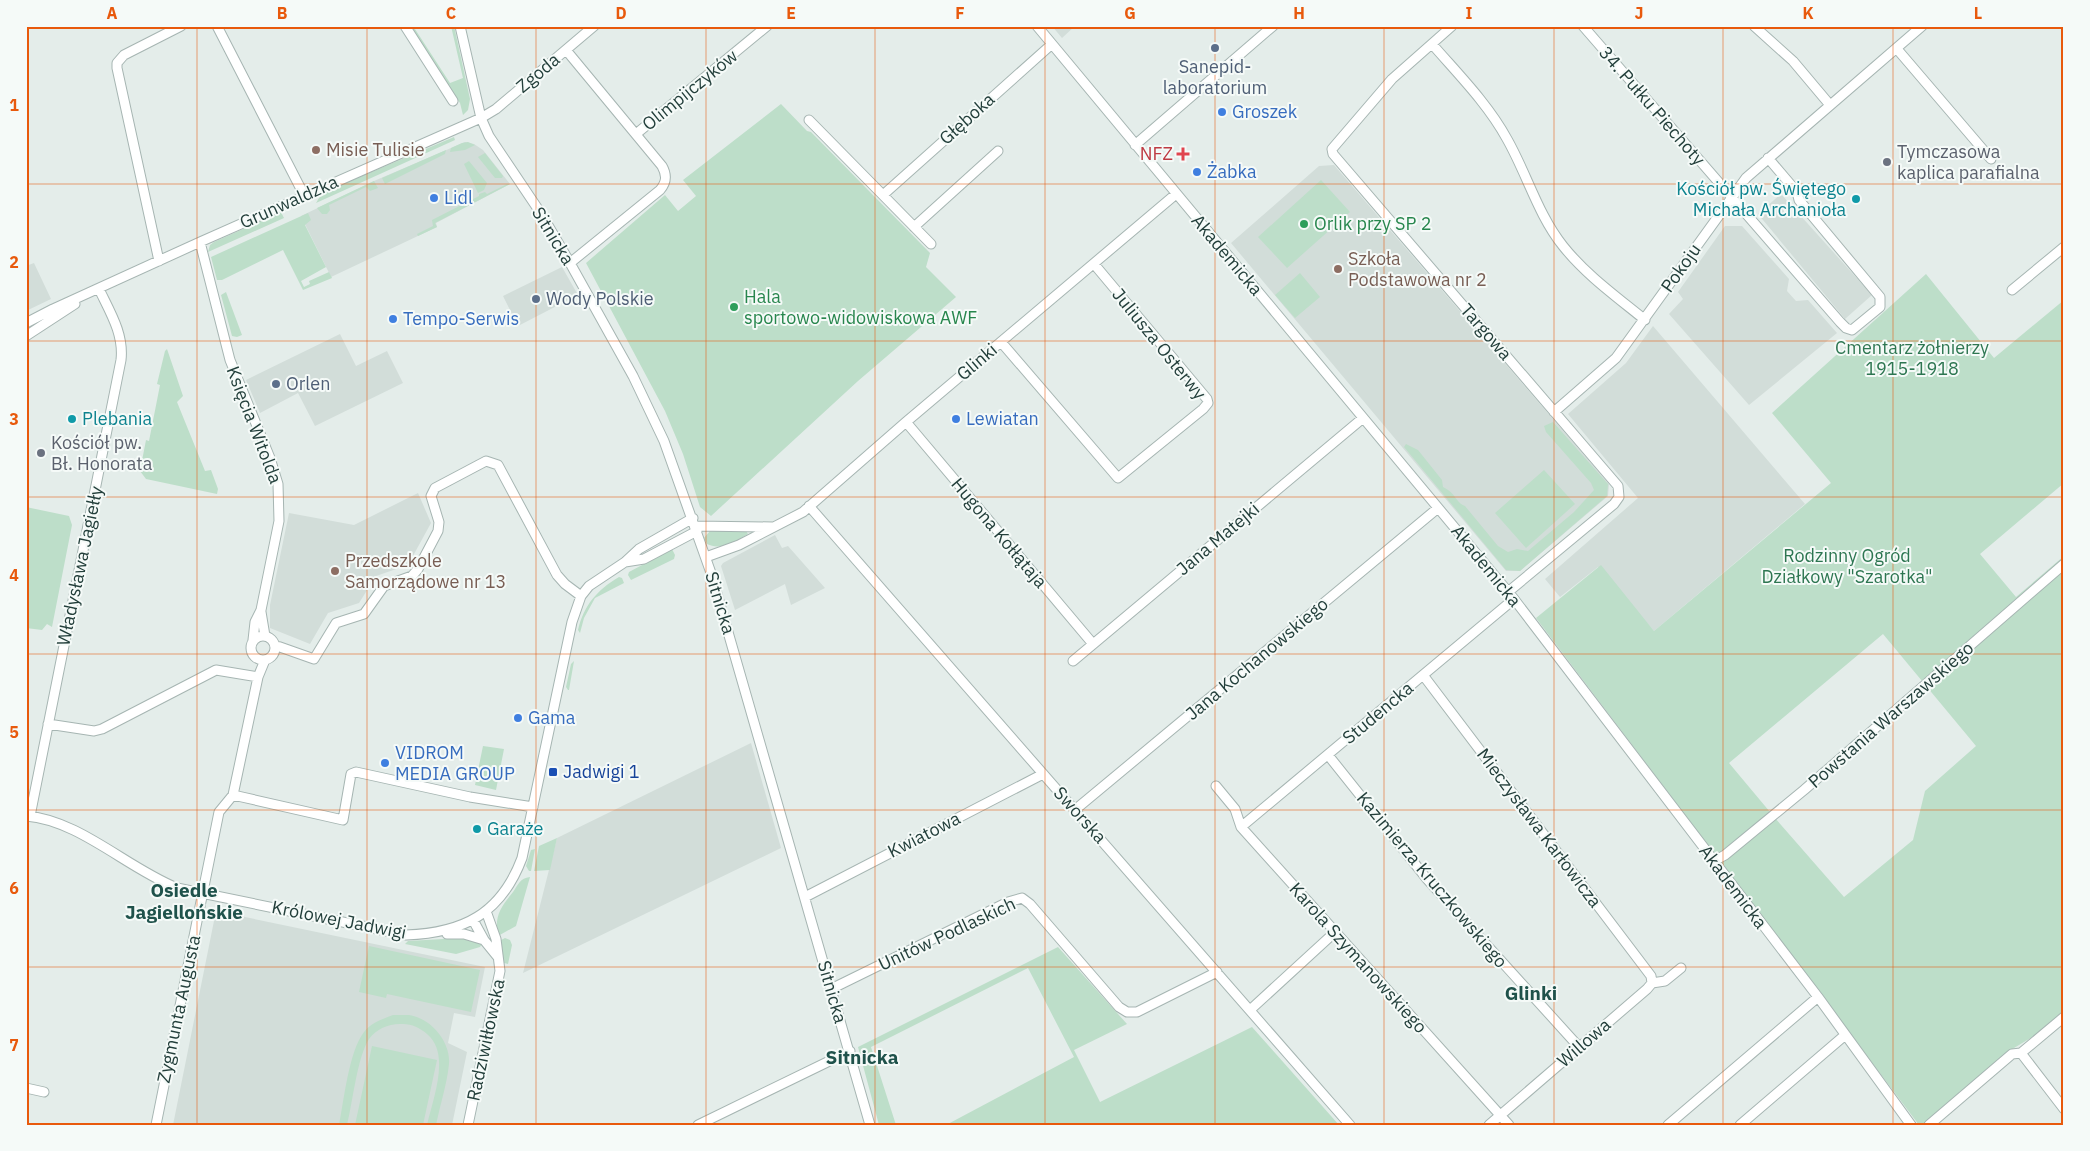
<svg xmlns="http://www.w3.org/2000/svg" width="2090" height="1151" font-family="'IBM Plex Sans',sans-serif">
  <style>
    .built { fill: #d2ddd9 }
    .green { fill: #bddec9 }
    .lines { fill: none; stroke-linecap: round; stroke-linejoin: round }
    .minor-casing { stroke: #a6b5b2; stroke-width: 11 }
    .minor { stroke: #fff; stroke-width: 9 }
    .grid { fill: none; stroke: #e8590c; stroke-width: 1; stroke-opacity: 0.55 }
    .service-dot { fill: #5c6f8a; stroke: #f5faf8; stroke-width: 2 }
    .shop-dot { fill: #3f7fe0; stroke: #f5faf8; stroke-width: 2 }
    .education-dot { fill: #8d6e63; stroke: #f5faf8; stroke-width: 2 }
    .health-dot { fill: #e0444e; stroke: #f5faf8; stroke-width: 2 }
    .worship-dot { fill: #6b7280; stroke: #f5faf8; stroke-width: 2 }
    .culture-dot { fill: #0f9aa8; stroke: #f5faf8; stroke-width: 2 }
    .leisure-dot { fill: #2e9e5b; stroke: #f5faf8; stroke-width: 2 }
    .transit-dot { fill: #1a4fb4; stroke: #f5faf8; stroke-width: 2 }
    .labels { text-anchor: middle; stroke-width: 4; stroke-linejoin: round; paint-order: stroke }
    .service-label { font-size: 18px; fill: #4e5e75; stroke: #f5faf8; text-anchor: start }
    .street-label { font-size: 18px; fill: #233f3b; stroke: #f5faf8 }
    .shop-label { font-size: 18px; fill: #366cbe; stroke: #f5faf8; text-anchor: start }
    .education-label { font-size: 18px; fill: #785e54; stroke: #f5faf8; text-anchor: start }
    .worship-label { font-size: 18px; fill: #5b616d; stroke: #f5faf8; text-anchor: start }
    .health-label { font-size: 18px; fill: #be3a42; stroke: #f5faf8; text-anchor: end }
    .culture-label { font-size: 18px; fill: #0d838f; stroke: #f5faf8; text-anchor: start }
    .leisure-label { font-size: 18px; fill: #27864d; stroke: #f5faf8; text-anchor: start }
    .park-label { font-size: 18px; fill: #2d7651; stroke: #f5faf8 }
    .transit-label { font-size: 18px; fill: #164399; stroke: #f5faf8; text-anchor: start }
    .neighbourhood-label { font-size: 19px; font-weight: bold; fill: #1f524b; stroke: #f5faf8 }
    .neatline { fill: none; stroke: #e8590c; stroke-width: 2 }
    .grid-label { font-size: 16px; text-anchor: middle; font-weight: bold; fill: #e8590c }
  </style>
  <rect width="100%" height="100%" fill="#e4edea"/>
  <path class="built" d="M1052 26H1075L1062 38Z
    M465 142 474 144 483 150 510 184 436 223 437 227 331 277 301 216 374 181Z
    M1334 165 1609 484 1608 496 1520 571H1506L1231 243 1319 166Z
    M1781 194 1872 295 1845 319 1758 214Z
    M1725 226H1742L1789 279 1787 291 1796 301 1808 300 1837 333 1749 405 1669 314 1683 299 1678 292Z
    M34 263 51 299 26 311V266Z
    M562 267 578 295 518 326 503 296Z
    M1653 326 1805 504 1654 631 1598 567 1560 597 1545 579 1638 498 1568 414 1626 363Z
    M340 334 356 366 387 351 403 383 315 426 298 393 260 413 246 380Z
    M418 493 431 523 408 565 376 576 359 603 328 613 310 644 270 628V605L289 513 354 525Z
    M775 535 782 548 788 546 825 588 791 605 785 584 735 610 721 566 723 563Z
    M751 743 781 848 523 973 557 838Z
    M216 911 485 967 475 1017 454 1013 448 1043 467 1052 452 1125H173Z"/>
  <path class="green" d="M413 26 450 83 463 78 451 26H454L470 99 468 110 463 115 460 103 412 32Z
    M781 104 807 131 811 132 930 253 926 267 956 297 858 381 711 516 700 507 683 454 665 411 586 263 665 195 678 211 696 196 683 180Z
    M454 137 455 140 316 203 322 193Z
    M468 142 475 145 465 150 450 152 451 148 462 143Z
    M446 150 445 154 385 184 382 178Z
    M485 153 503 176 502 178H495L478 157Z
    M469 161 487 183 484 190 478 193 464 164Z
    M1321 180 1350 212 1287 268 1258 237Z
    M374 181 378 188 370 191 366 187 329 205 330 210 327 214H322L317 208Z
    M507 184H510L435 223 437 227 418 236 417 234 433 226 432 220 479 196V194L485 192 487 194Z
    M281 212 284 218 208 252 210 245 214 242Z
    M308 213 311 220 305 225 326 267 301 281 304 287 310 284 309 281 329 272 332 278 303 290 283 250 222 280H217L211 257Z
    M1300 273 1320 297 1295 318 1275 295Z
    M1926 274 1994 358 2064 300V483L1980 554 2016 597 2064 556V1012L2039 1033 2009 1051 1923 1125H1919L1721 862 1775 818 1844 897 1913 840 1925 791 1976 746 1883 634 1729 763 1770 812 1717 857 1536 618 1601 565 1654 631 1831 483 1772 413Z
    M226 292 242 335 237 337 232 336 221 295Z
    M167 349 183 396 177 402 205 471 211 470 218 489 217 494 146 479 140 471 146 440 149 441 160 385 157 384 165 351Z
    M1553 422 1608 484 1607 496 1520 571 1506 570 1404 447 1406 444 1418 450 1442 480 1443 487C1456 493 1456 503 1465 506L1498 546 1508 552 1517 549 1528 551 1574 512 1594 490 1591 483 1546 432 1544 426Z
    M1544 470 1575 504 1526 548 1495 513Z
    M26 507 69 516 72 525 52 627 47 624 42 630 26 628Z
    M710 531H746L748 534C736 541 721 551 707 544L704 538Z
    M672 549 675 555 674 559 631 580 628 575 629 572Z
    M619 577 622 578 624 583 595 598 584 618 580 633 578 630C584 605 597 590 619 577Z
    M574 661 569 690H568L566 687 571 664Z
    M483 746 504 749 496 790 475 785Z
    M557 838 550 870 534 871 539 846Z
    M535 849 531 871H529L526 866 531 850Z
    M530 877 516 926 498 936C494 916 501 907 513 892 518 885 520 878 530 877Z
    M461 938 472 939 482 944 480 947 456 954 405 944 408 941Z
    M505 938 510 940 512 945 508 964 504 963 499 941Z
    M369 946 480 970 471 1012 387 994 386 998 359 992Z
    M1058 947 1127 1024 1074 1050 1100 1102 1252 1027 1339 1125H946L1074 1057 1028 968 871 1047 896 1125H879L858 1047Z
    M393 1015C398 1015 404 1015 409 1015 431 1018 451 1042 449 1064 447 1084 440 1105 436 1125H427C433 1098 451 1054 427 1034 420 1028 412 1024 403 1024 390 1023 377 1028 369 1039 357 1058 353 1101 347 1125H339C344 1100 349 1051 364 1032 371 1023 382 1019 393 1015Z
    M372 1046 437 1060 423 1125H355Z"/>
  <g class="lines">
    <defs>
      <path id="minor" d="M217 26 304 195
        M405 26 453 101
        M460 26 481 118 489 136 542 215 570 263 633 376 664 441 711 573 870 1125
        M1037 26 1514 599 1818 997 1911 1125
        M1452 26 1392 79 1332 149 1333 154 1618 486 1619 497 1614 504 1508 592
        M1583 26 1840 322 1846 328 1852 330 1880 307V297L1799 200 1797 192 1768 158
        M1754 26 1793 61 1830 105
        M1432 44C1458 74 1488 104 1507 139 1527 174 1538 215 1563 246 1586 275 1617 297 1645 320
        M1897 49 1991 159
        M566 50 662 166C667 175 667 182 660 190L570 263
        M809 120 931 244
        M636 134 767 26
        M1135 145 1273 26
        M883 195 1052 44
        M914 227 998 151
        M200 242 230 360 270 458 278 484 279 521 261 610 255 622 253 640
        M159 261 117 68V63L124 55 181 26
        M2012 290 2064 247
        M26 323 53 309 200 242 481 118 496 109 594 26
        M26 336 75 304
        M1001 342 1118 478 1203 409 1208 403 1207 399 1094 264
        M1554 412 1616 358 1746 178 1922 26
        M906 422 1093 644
        M809 506 1350 1125
        M696 526 773 527
        M706 557 739 545 803 512 906 422 1176 194
        M625 562 644 559 697 531
        M261 612 265 636
        M251 648a12 12 0 1 1 24 0a12 12 0 1 1-24 0Z
        M275 646 280 647 314 659 336 623 364 614 384 586 412 576 418 569 438 531 439 522 431 496 435 488 486 461 498 465 557 575 565 584 581 596
        M1073 661 1363 418
        M1423 675 1651 976 1652 983
        M48 724 94 731 102 729 216 670 258 677
        M1328 755 1427 879 1579 1047
        M1216 786 1235 809 1241 827 1509 1125
        M233 795 343 820 351 774 356 772 470 797 533 807
        M1076 809 1438 508
        M26 816C79 820 127 868 177 888L406 935C463 933 501 914 522 858L572 622 581 596 589 586 625 562 639 549 693 518
        M30 816 121 360C124 334 110 312 99 289
        M1241 827 1514 599
        M1714 861 1725 855 1804 790 2064 564
        M805 897 1043 774
        M473 920 484 940 497 956
        M447 934H464L484 940
        M831 989 1008 902 1022 898 1030 904 1119 1007 1127 1012H1137L1217 972
        M1250 1010 1334 933
        M2021 1053 2064 1109
        M26 1088 44 1092
        M156 1125 219 812 233 795 258 677 265 660
        M468 1125 500 971 496 939 486 911
        M698 1125 850 1051
        M1489 1125 1647 989 1652 983 1665 981 1681 968
        M1668 1125 1818 997
        M1740 1125 1844 1036
        M1929 1125 2012 1054 2021 1053 2064 1017"/>
    </defs>
    <use href="#minor" class="minor-casing"/>
    <use href="#minor" class="minor"/>
  </g>
  <path class="grid" d="M197 26V1125M367 26V1125M536 26V1125M706 26V1125M875 26V1125M1045 26V1125M1215 26V1125M1384 26V1125M1554 26V1125M1723 26V1125M1893 26V1125M26 184H2064M26 341H2064M26 497H2064M26 654H2064M26 810H2064M26 967H2064"/>
  <g class="service-dot">
    <circle cx="1215" cy="48" r="5"/>
    <circle cx="536" cy="299" r="5"/>
    <circle cx="276" cy="384" r="5"/>
  </g>
  <g class="shop-dot">
    <circle cx="1222" cy="112" r="5"/>
    <circle cx="1197" cy="172" r="5"/>
    <circle cx="434" cy="198" r="5"/>
    <circle cx="393" cy="319" r="5"/>
    <circle cx="956" cy="419" r="5"/>
    <circle cx="518" cy="718" r="5"/>
    <circle cx="385" cy="763" r="5"/>
  </g>
  <g class="education-dot">
    <circle cx="316" cy="150" r="5"/>
    <circle cx="1338" cy="269" r="5"/>
    <circle cx="335" cy="571" r="5"/>
  </g>
  <path class="health-dot" d="M1180.5 146.5h5v5h5v5h-5v5h-5v-5h-5v-5h5z"/>
  <g class="worship-dot">
    <circle cx="1887" cy="162" r="5"/>
    <circle cx="41" cy="453" r="5"/>
  </g>
  <g class="culture-dot">
    <circle cx="1856" cy="199" r="5"/>
    <circle cx="72" cy="419" r="5"/>
    <circle cx="477" cy="829" r="5"/>
  </g>
  <g class="leisure-dot">
    <circle cx="1304" cy="224" r="5"/>
    <circle cx="734" cy="307" r="5"/>
  </g>
  <rect class="transit-dot" x="548" y="767" width="10" height="10" rx="2.5"/>
  <g class="labels">
    <g class="service-label">
      <text x="1215" y="73" text-anchor="middle">Sanepid-<tspan x="1215" dy="21">laboratorium</tspan></text>
      <text x="546" y="305">Wody Polskie</text>
      <text x="286" y="390">Orlen</text>
    </g>
    <g class="street-label">
      <text transform="translate(538 73) rotate(-40)" y="6">Zgoda</text>
      <text transform="translate(690 90) rotate(-39)" y="6">Olimpijczyków</text>
      <text transform="translate(1652 106) rotate(49)" y="6">34. Pułku Piechoty</text>
      <text transform="translate(967 119) rotate(-42)" y="6">Głęboka</text>
      <text transform="translate(289 202) rotate(-24)" y="6">Grunwaldzka</text>
      <text transform="translate(553 236) rotate(59)" y="6">Sitnicka</text>
      <text transform="translate(1227 255) rotate(50)" y="6">Akademicka</text>
      <text transform="translate(1681 268) rotate(-55)" y="6">Pokoju</text>
      <text transform="translate(1486 332) rotate(49)" y="6">Targowa</text>
      <text transform="translate(1159 344) rotate(51)" y="6">Juliusza Osterwy</text>
      <text transform="translate(977 362) rotate(-40)" y="6">Glinki</text>
      <text transform="translate(254 425) rotate(69)" y="6">Księcia Witolda</text>
      <text transform="translate(999 533) rotate(50)" y="6">Hugona Kołłątaja</text>
      <text transform="translate(1218 539) rotate(-40)" y="6">Jana Matejki</text>
      <text transform="translate(80 566) rotate(-78)" y="6">Władysława Jagiełły</text>
      <text transform="translate(1486 566) rotate(51)" y="6">Akademicka</text>
      <text transform="translate(720 603) rotate(73)" y="6">Sitnicka</text>
      <text transform="translate(1257 659) rotate(-40)" y="6">Jana Kochanowskiego</text>
      <text transform="translate(1378 713) rotate(-40)" y="6">Studencka</text>
      <text transform="translate(1891 715) rotate(-41)" y="6">Powstania Warszawskiego</text>
      <text transform="translate(1080 815) rotate(48)" y="6">Sworska</text>
      <text transform="translate(1539 828) rotate(53)" y="6">Mieczysława Karłowicza</text>
      <text transform="translate(924 835) rotate(-27)" y="6">Kwiatowa</text>
      <text transform="translate(1432 880) rotate(50)" y="6">Kazimierza Kruczkowskiego</text>
      <text transform="translate(1733 887) rotate(53)" y="6">Akademicka</text>
      <text transform="translate(339 920) rotate(11)" y="6">Królowej Jadwigi</text>
      <text transform="translate(947 934) rotate(-25)" y="6">Unitów Podlaskich</text>
      <text transform="translate(1358 958) rotate(48)" y="6">Karola Szymanowskiego</text>
      <text transform="translate(832 992) rotate(74)" y="6">Sitnicka</text>
      <text transform="translate(179 1009) rotate(-78)" y="6">Zygmunta Augusta</text>
      <text transform="translate(486 1040) rotate(-78)" y="6">Radziwiłłowska</text>
      <text transform="translate(1584 1043) rotate(-41)" y="6">Willowa</text>
    </g>
    <g class="shop-label">
      <text x="1232" y="118">Groszek</text>
      <text x="1207" y="178">Żabka</text>
      <text x="444" y="204">Lidl</text>
      <text x="403" y="325">Tempo-Serwis</text>
      <text x="966" y="425">Lewiatan</text>
      <text x="528" y="724">Gama</text>
      <text x="395" y="759">VIDROM<tspan x="395" dy="21">MEDIA GROUP</tspan></text>
    </g>
    <g class="education-label">
      <text x="326" y="156">Misie Tulisie</text>
      <text x="1348" y="265">Szkoła<tspan x="1348" dy="21">Podstawowa nr 2</tspan></text>
      <text x="345" y="567">Przedszkole<tspan x="345" dy="21">Samorządowe nr 13</tspan></text>
    </g>
    <g class="worship-label">
      <text x="1897" y="158">Tymczasowa<tspan x="1897" dy="21">kaplica parafialna</tspan></text>
      <text x="51" y="449">Kościół pw.<tspan x="51" dy="21">Bł. Honorata</tspan></text>
    </g>
    <g class="health-label">
      <text x="1173" y="160">NFZ</text>
    </g>
    <g class="culture-label">
      <text x="1846" y="195" text-anchor="end">Kościół pw. Świętego<tspan x="1846" dy="21">Michała Archanioła</tspan></text>
      <text x="82" y="425">Plebania</text>
      <text x="487" y="835">Garaże</text>
    </g>
    <g class="leisure-label">
      <text x="1314" y="230">Orlik przy SP 2</text>
      <text x="744" y="303">Hala<tspan x="744" dy="21">sportowo-widowiskowa AWF</tspan></text>
    </g>
    <g class="park-label">
      <text x="1912" y="354">Cmentarz żołnierzy<tspan x="1912" dy="21">1915-1918</tspan></text>
      <text x="1847" y="562">Rodzinny Ogród<tspan x="1847" dy="21">Działkowy "Szarotka"</tspan></text>
    </g>
    <g class="transit-label">
      <text x="563" y="778">Jadwigi 1</text>
    </g>
    <g class="neighbourhood-label">
      <text x="184" y="897">Osiedle<tspan x="184" dy="22">Jagiellońskie</tspan></text>
      <text x="1531" y="1000">Glinki</text>
      <text x="862" y="1064">Sitnicka</text>
    </g>
  </g>
  <rect width="2090" height="1151" fill="none" stroke="#f5faf8" stroke-width="55"/>
  <rect x="28" y="28" width="2034" height="1096" class="neatline"/>
  <g class="grid-label">
    <text x="112" y="19">A</text>
    <text x="282" y="19">B</text>
    <text x="451" y="19">C</text>
    <text x="621" y="19">D</text>
    <text x="791" y="19">E</text>
    <text x="960" y="19">F</text>
    <text x="1130" y="19">G</text>
    <text x="1299" y="19">H</text>
    <text x="1469" y="19">I</text>
    <text x="1639" y="19">J</text>
    <text x="1808" y="19">K</text>
    <text x="1978" y="19">L</text>
    <text x="14" y="111">1</text>
    <text x="14" y="268">2</text>
    <text x="14" y="425">3</text>
    <text x="14" y="581">4</text>
    <text x="14" y="738">5</text>
    <text x="14" y="894">6</text>
    <text x="14" y="1051">7</text>
  </g>
</svg>
